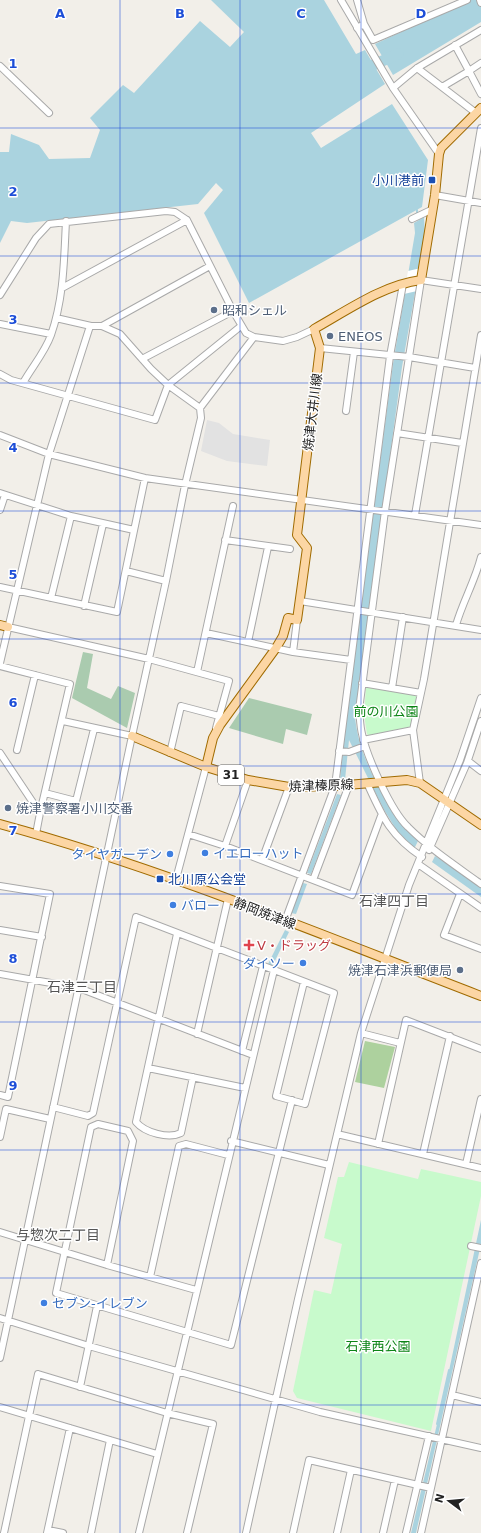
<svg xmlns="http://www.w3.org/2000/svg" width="481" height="1533" font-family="'DejaVu Sans','Noto Sans JP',sans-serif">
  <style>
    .forest { fill: #add19e }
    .cemetery { fill: #aacbaf }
    .park { fill: #c8facc }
    .parking { fill: #e2e2e2 }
    .water { fill: #aad3df }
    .pier { fill: #fff }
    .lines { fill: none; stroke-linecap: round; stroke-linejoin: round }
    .stream { stroke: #aad3df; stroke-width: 2 }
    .river { stroke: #aad3df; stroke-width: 11 }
    .minor-casing { stroke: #a9a9a9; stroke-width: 8 }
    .major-casing { stroke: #a06b00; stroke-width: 10 }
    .minor { stroke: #fff; stroke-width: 6 }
    .major { stroke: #fcd6a4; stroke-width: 8 }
    .grid { fill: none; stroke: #1d4ed8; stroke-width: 1; stroke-opacity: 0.55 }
    .transit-dot { fill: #1a4fb4; stroke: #fff; stroke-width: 1.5 }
    .service-dot { fill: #5c6f8a; stroke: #fff; stroke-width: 1.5 }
    .shop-dot { fill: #3f7fe0; stroke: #fff; stroke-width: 1.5 }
    .health-dot { fill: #e0444e; stroke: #fff; stroke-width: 1.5 }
    .labels { text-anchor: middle; stroke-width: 3; stroke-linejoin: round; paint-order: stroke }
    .shield { fill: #fff; stroke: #646464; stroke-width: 1 }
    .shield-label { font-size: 12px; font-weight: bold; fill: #222 }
    .transit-label { font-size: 13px; fill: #164399; stroke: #fff; text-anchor: end }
    .service-label { font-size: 13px; fill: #4e5e75; stroke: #fff; text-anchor: start }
    .street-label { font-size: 13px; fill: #222; stroke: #fff }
    .park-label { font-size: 13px; fill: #0c8416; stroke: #fff }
    .shop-label { font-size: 13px; fill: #366cbe; stroke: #fff; text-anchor: start }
    .health-label { font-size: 13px; fill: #be3a42; stroke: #fff; text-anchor: start }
    .neighbourhood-label { font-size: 14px; fill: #555; stroke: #fff }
    .grid-label { font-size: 13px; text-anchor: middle; font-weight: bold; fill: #1d4ed8; stroke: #fff; stroke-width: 3; stroke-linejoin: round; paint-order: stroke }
  </style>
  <rect width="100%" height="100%" fill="#f2efe9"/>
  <path class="forest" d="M365 1041 395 1047 384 1088 355 1082Z"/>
  <path class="cemetery" d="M83 652 93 654 87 688 111 699 118 686 135 693 127 728 72 698Z
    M249 698 312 714 307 735 286 729 283 744 229 728Z"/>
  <path class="park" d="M369 686 416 695 417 697 411 728 369 736 367 734 364 715 366 687Z
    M349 1162 418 1179 421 1169 481 1182V1196L431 1431 297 1398 293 1391 314 1290 331 1294 342 1244 324 1238 338 1177H344Z"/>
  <path class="parking" d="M207 420 219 423 233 434 270 440 267 466 227 461 201 451Z"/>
  <path class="water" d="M211 0H324L356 54 365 50 385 84 311 133 321 148 392 104 428 160 422 207 249 303 204 213 223 190 216 183 198 204 27 223 11 221 0 243V152H9L11 134 39 145 49 159 90 158 100 130 90 118 123 85 134 93 200 21 230 47 244 32Z
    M470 0H481V22L393 75 375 44Z
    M424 217 425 236 402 367 355 716C358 758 389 812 418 841L415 847H413L397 831 383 808 349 740 345 780 340 779 344 740 343 739 393 364 415 233 414 223Z
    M337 794 341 795 311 874 307 873Z
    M435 856 481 886V897L432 862Z
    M303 883 307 884 296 914 291 913Z
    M285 930 289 932 272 967 268 964Z
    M481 1220V1244L416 1533H411L443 1399Z"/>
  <path class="pier" d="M421 268 417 291 404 294 408 271Z"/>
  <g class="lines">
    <path class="stream" d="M417 210V216
      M437 1424 449 1370"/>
    <path class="river" d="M371 66 398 54"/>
    <defs>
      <path id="minor" d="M341 0 393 88 439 154
        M357 0 364 24
        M480 0 481 3
        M357 28 364 24 373 40 467 0
        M455 45 469 71 481 63
        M0 66 49 113
        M417 68 442 87 469 71 481 94
        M442 87 476 113
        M393 88 417 68 481 30
        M435 195 481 203
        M412 219 433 209
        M62 288 187 220
        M481 289 421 280 385 511 359 710C360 718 360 726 362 734 367 757 391 811 408 827 430 849 456 866 481 884
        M0 295 36 238 49 224 166 211 175 212 187 220 233 311 246 333 254 337 283 341 297 337 314 329
        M56 318 91 326H102L120 334 151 369 168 385 200 408 254 337
        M0 324 51 334
        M102 326 210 266
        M320 348 409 357 475 368
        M142 359 233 311
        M0 374 11 380 155 420 168 385 241 326
        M23 383C32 367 45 352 51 335 64 298 64 259 66 221
        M346 411 354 352
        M397 433 462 443
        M0 435 49 454 145 478 481 525
        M0 493 71 516 134 530
        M0 510 5 495
        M415 515 481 128
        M225 540 290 549
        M126 571 166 581
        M0 587 117 612 145 478
        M51 598 71 516
        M300 601 481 630
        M84 606 103 524
        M456 625C463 601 475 581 481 557
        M8 627 149 659 229 681 216 728
        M206 633 293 652 351 660
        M248 642 268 547
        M293 652 297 620
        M0 663 49 454 90 326
        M0 666 70 684 40 813
        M197 672 233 506
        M362 683 421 693
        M392 688 403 617
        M63 721 132 736
        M363 740 413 730
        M17 750 35 675
        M339 751 349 752 365 746
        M0 753 40 813 36 834
        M170 753 181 706 219 716
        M468 761 481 771
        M367 783C382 816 390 836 422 857
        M420 783 413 730 424 679 481 335
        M45 793 76 801 94 729
        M188 834 225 846 352 895 381 816
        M225 846 248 780
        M429 850 467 763 481 721
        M262 860 289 787
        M418 864 481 908
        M176 879 206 767
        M313 880 349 785
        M0 886 50 894 8 1097 0 1095
        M460 894 444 935 481 949
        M285 921 335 786 390 356 403 284
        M0 930 42 937
        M177 934 136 1122C145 1133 169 1139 181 1133L193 1077
        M0 974 79 988 253 1055
        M361 1033 400 1043
        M197 1034 228 899
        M242 1051 263 966
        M148 1068 245 1088
        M53 1107 88 1116 93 1113 136 917 334 993 305 1104 276 1096 304 982
        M337 1134 481 1168
        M0 1137 6 1109 50 1119
        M231 1141 329 1165
        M378 1144 406 1020 481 1049
        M423 1154 450 1036
        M466 1164 481 1099
        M0 1232 107 1265 196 1290
        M471 1246 481 1248
        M107 1265 133 1141 128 1131 98 1124 91 1127 56 1293 231 1345 292 1100
        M150 1277 179 1146 186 1144 228 1155
        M0 1318 89 1346 320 1412 481 1448
        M0 1358 132 736 166 581 185 485 201 418 200 408
        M80 1387 97 1306
        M452 1395 481 1402
        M0 1407 157 1454
        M48 1530 63 1533
        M4 1533 38 1374 167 1413 213 1424 187 1533
        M47 1533 70 1428
        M91 1533 110 1440
        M139 1533 274 970
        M246 1533 298 1299 361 1033 409 885 460 760 481 698
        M293 1533 309 1460 431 1488
        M337 1533 351 1470
        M383 1533 395 1480
        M406 1533 429 1436
        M421 1533 481 1263"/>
      <path id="major" d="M0 625 8 627
        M132 736 206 767 248 780 289 787 335 786 407 780 420 783 481 825
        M206 767 213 738 220 725 276 648 283 636 288 618 297 620 307 548 297 535 320 348 314 329C348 310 383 285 421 280L435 195 439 154 441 148 481 108
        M0 824C165 869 322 935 481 996"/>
    </defs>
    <use href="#minor" class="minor-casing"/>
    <use href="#major" class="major-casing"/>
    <use href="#minor" class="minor"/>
    <use href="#major" class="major"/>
  </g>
  <path class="grid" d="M120 0V1533M240 0V1533M361 0V1533M0 128H481M0 256H481M0 383H481M0 511H481M0 639H481M0 766H481M0 894H481M0 1022H481M0 1150H481M0 1278H481M0 1405H481"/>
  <g class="transit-dot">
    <rect x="428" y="176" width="8" height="8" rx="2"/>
    <rect x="156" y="875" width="8" height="8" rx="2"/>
  </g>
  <g class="service-dot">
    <circle cx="214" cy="310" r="4"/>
    <circle cx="330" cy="336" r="4"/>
    <circle cx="8" cy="808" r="4"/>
    <circle cx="460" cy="970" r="4"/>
  </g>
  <g class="shop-dot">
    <circle cx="205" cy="853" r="4"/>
    <circle cx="170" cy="854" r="4"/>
    <circle cx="173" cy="905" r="4"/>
    <circle cx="303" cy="963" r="4"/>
    <circle cx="44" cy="1303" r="4"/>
  </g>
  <path class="health-dot" d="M247 939h4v4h4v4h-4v4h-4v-4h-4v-4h4z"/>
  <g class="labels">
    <rect class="shield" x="218" y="765" width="26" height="20" rx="3"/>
    <g class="shield-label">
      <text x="231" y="779">31</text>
    </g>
    <g class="transit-label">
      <text x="424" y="185">小川港前</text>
      <text x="168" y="884" text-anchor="start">北川原公会堂</text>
    </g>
    <g class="service-label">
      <text x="222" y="315">昭和シェル</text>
      <text x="338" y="341">ENEOS</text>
      <text x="16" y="813">焼津警察署小川交番</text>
      <text x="452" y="975" text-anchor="end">焼津石津浜郵便局</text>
    </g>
    <g class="street-label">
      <text transform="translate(312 412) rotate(-83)" y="5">焼津大井川線</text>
      <text transform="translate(321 785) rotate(-2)" y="5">焼津榛原線</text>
      <text transform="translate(265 913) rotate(21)" y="5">静岡焼津線</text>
    </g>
    <g class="park-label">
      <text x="386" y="716">前の川公園</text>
      <text x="378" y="1351">石津西公園</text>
    </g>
    <g class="shop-label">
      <text x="213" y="858">イエローハット</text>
      <text x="162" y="859" text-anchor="end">タイヤガーデン</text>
      <text x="181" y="910">バロー</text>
      <text x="295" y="968" text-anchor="end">ダイソー</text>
      <text x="52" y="1308">セブン-イレブン</text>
    </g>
    <g class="health-label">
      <text x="257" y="950">V・ドラッグ</text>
    </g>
    <g class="neighbourhood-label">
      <text x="394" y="906">石津四丁目</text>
      <text x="82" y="992">石津三丁目</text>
      <text x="58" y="1240">与惣次二丁目</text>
    </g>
  </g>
  <g class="grid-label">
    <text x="60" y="18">A</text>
    <text x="180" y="18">B</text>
    <text x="301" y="18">C</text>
    <text x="421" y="18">D</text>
    <text x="13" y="68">1</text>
    <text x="13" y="196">2</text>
    <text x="13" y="324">3</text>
    <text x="13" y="452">4</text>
    <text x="13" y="579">5</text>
    <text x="13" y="707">6</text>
    <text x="13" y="835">7</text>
    <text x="13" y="963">8</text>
    <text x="13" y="1090">9</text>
  </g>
  <g transform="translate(449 1501) rotate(286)" stroke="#ffffff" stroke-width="3" paint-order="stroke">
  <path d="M0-3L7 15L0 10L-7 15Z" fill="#222222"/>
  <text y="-6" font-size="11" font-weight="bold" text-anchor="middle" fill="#222222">N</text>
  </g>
</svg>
